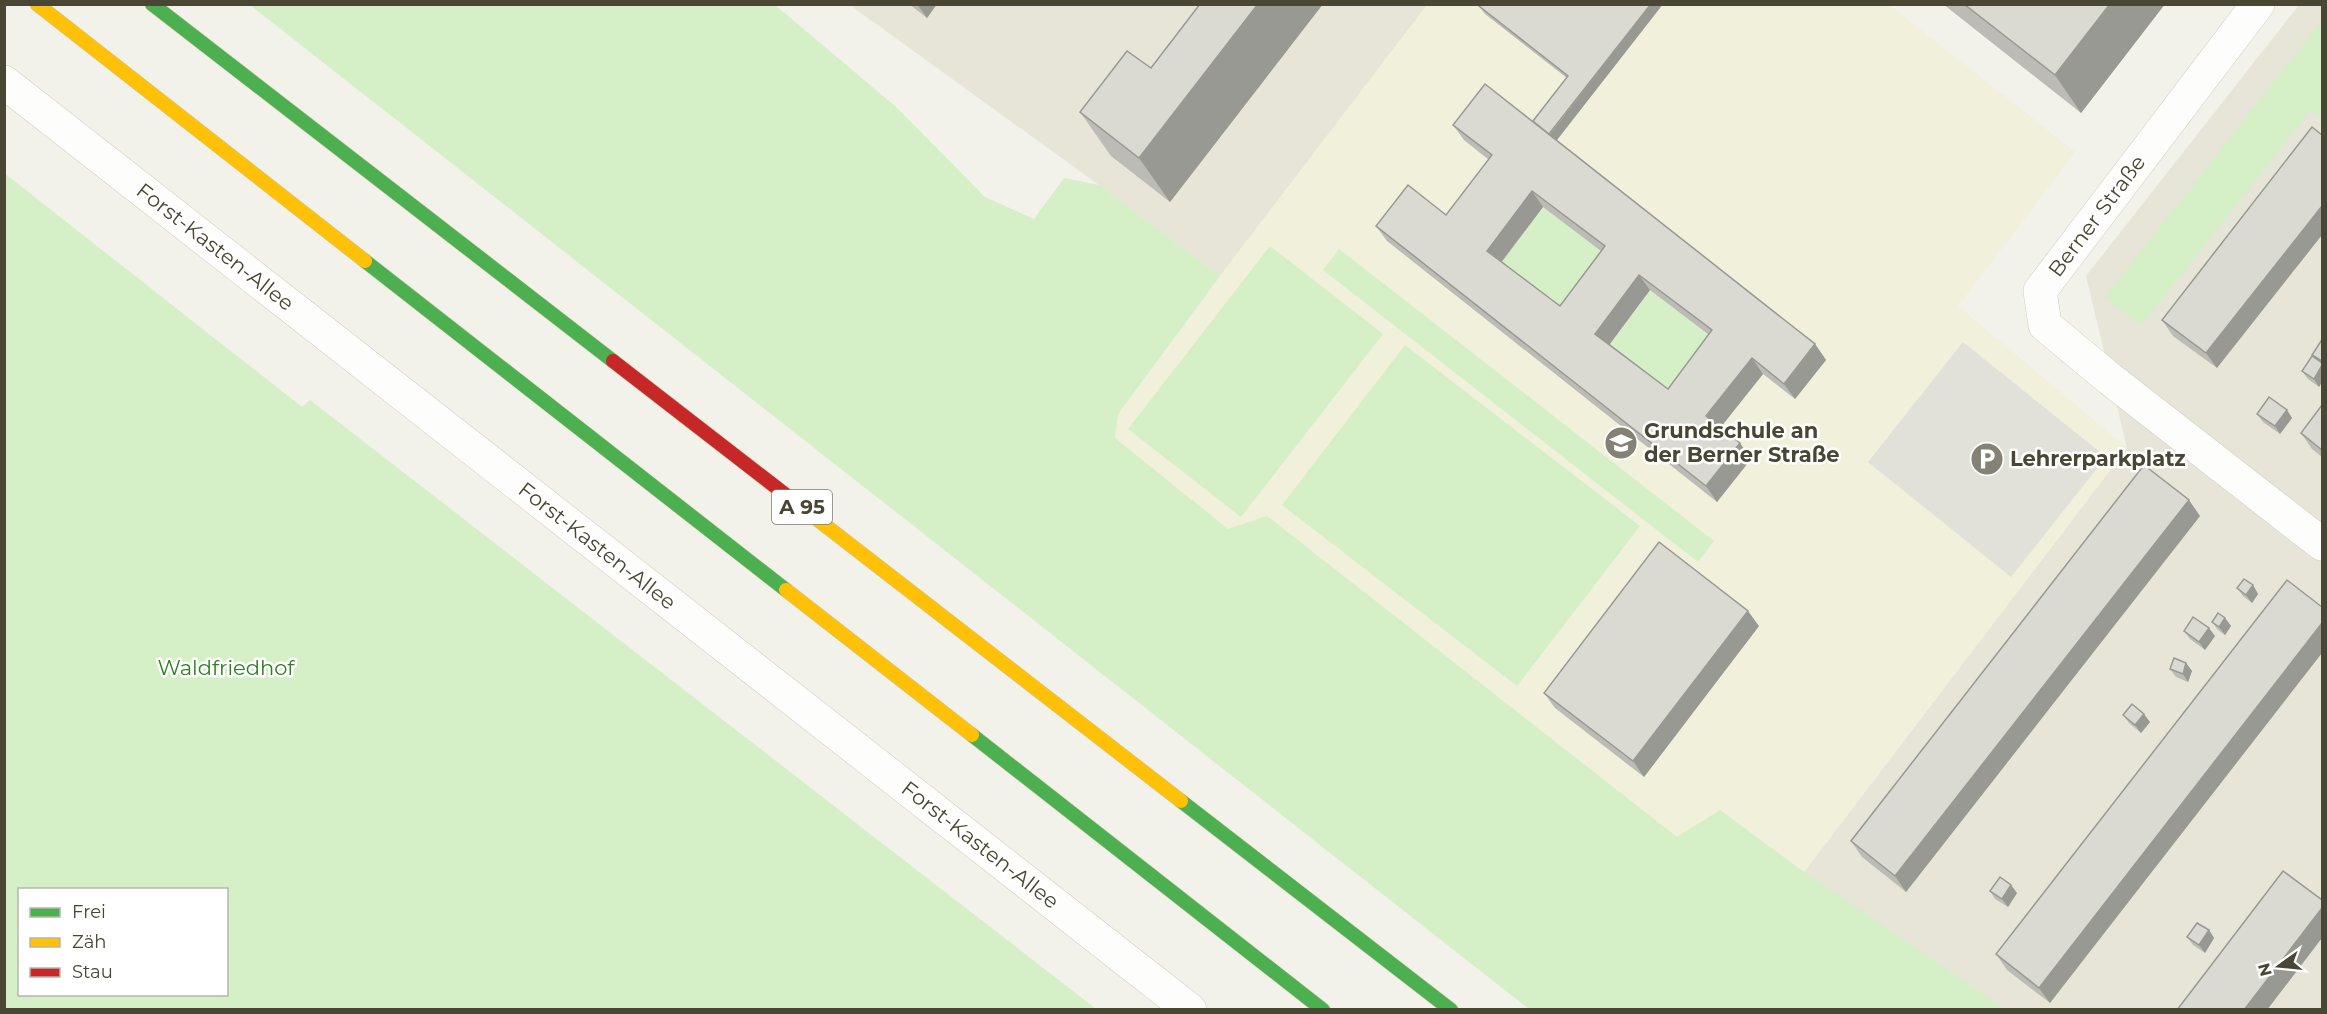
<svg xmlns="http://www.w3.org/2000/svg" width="2327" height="1014" font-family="Montserrat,sans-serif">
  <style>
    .residential { fill: #e6e5d7 }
    .education { fill: #f1f0db }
    .green { fill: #d5efc7; fill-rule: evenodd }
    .parking { fill: #e1e0d9 }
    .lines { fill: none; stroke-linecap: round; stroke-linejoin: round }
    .street-casing { stroke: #d0cfc7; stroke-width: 34 }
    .fast-casing { stroke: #ccc8a2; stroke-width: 15 }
    .slow-casing { stroke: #ccc8a2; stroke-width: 15 }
    .jam-casing { stroke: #ccc8a2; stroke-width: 15 }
    .street { stroke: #fdfdfc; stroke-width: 33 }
    .fast { stroke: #4caf50; stroke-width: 14 }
    .slow { stroke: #ffc107; stroke-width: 14 }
    .jam { stroke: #c62828; stroke-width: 14 }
    .wall { fill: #bcbbb5; fill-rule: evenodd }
    .shaded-wall { fill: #999993 }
    .building { fill: #dbdad2; stroke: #999993; stroke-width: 1.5; fill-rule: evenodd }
    .labels { text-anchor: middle; stroke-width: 5; stroke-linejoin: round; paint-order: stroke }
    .shield { fill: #fff; stroke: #807e71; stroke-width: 1.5 }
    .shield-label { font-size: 20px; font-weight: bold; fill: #494634 }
    .street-label { font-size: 21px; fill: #494634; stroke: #fff }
    .poi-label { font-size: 21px; font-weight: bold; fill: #494634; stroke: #fff; text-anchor: start }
    .park-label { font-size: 21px; fill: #2d8121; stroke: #fff }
  </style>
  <rect width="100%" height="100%" fill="#f2f1ea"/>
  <path class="residential" d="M850 5H1427L1220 276 1099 185Z
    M2299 5H2322V1009H1984L1804 872 2127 448 2086 276Z"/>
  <path class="education" d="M1888 4 2075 152 1958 306 2127 448 1804 872 1720 811 1677 837 1267 516 1228 529 1115 438 1118 414 1220 276 1427 5Z"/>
  <path class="green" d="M250 5H775L895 106 985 197 1034 219 1064 178 1099 185 1220 276 1118 414 1115 438 1228 529 1267 516 1677 837 1720 810 1804 872 2005 1009H1529Z
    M2322 20V118L2311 110 2141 326 2105 297Z
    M4 173 302 407 310 400 1096 1009H5ZM20 890H226V994H20Z
    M1543 207 1616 261 1571 322 1498 266Z
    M1270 246 1383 334 1241 517 1128 429Z
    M1339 249 1714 541 1698 562 1323 270Z
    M1650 290 1723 346 1679 404 1606 349Z
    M1405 345 1640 526 1517 686 1282 505Z"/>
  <path class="parking" d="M1963 342 2106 457 2011 577 1868 462Z"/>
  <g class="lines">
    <defs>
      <path id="street" d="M2258 4 2040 291 2045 325 2110 379 2322 544
        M4 82 1190 1010"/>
      <path id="fast" d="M152 4 613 361
        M365 261 786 590
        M972 735 1323 1010
        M1181 801 1451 1010"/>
      <path id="slow" d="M37 4 365 261
        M804 509 1181 801
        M786 590 972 735"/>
      <path id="jam" d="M613 361 804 509"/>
    </defs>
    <use href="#street" class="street-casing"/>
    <use href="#fast" class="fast-casing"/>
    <use href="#slow" class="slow-casing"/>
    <use href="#jam" class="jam-casing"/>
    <use href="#street" class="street"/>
    <use href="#fast" class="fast"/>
    <use href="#slow" class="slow"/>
    <use href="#jam" class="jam"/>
  </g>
  <path class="wall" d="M909 4H937L927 18Z
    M1200 4H1323L1170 202 1111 156 1080 112 1151 68Z
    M1480 4H1663L1557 140 1815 344 1826 360 1795 399 1763 374 1720 427 1751 459 1717 502 1387 241 1376 226 1446 215 1489 160 1464 140 1453 125 1533 121 1567 78 1485 14 1479 6ZM1543 207 1601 251 1560 306 1502 262ZM1650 290 1709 335 1668 389 1610 344Z
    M1943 4H2165L2081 113Z
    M2312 127 2217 368 2173 336 2162 320Z
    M2322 342V382L2319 387 2308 379 2302 371 2314 357 2312 355Z
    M2322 405V457L2312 449 2301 433Z
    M2287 410 2292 418 2280 434 2263 422 2257 414Z
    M2200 516 1906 892 1862 857 1851 841Z
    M2253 585 2258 594 2252 603 2243 596 2237 588Z
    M2322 607 2050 1003 2007 970 1996 954Z
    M2225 618 2231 626 2225 635 2218 630 2212 622Z
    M1759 626 1644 777 1555 708 1544 693Z
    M2184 631 2215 636 2205 650 2190 639Z
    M2186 663 2192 671 2188 682 2176 677 2170 669Z
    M2123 715 2150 722 2141 733 2129 723Z
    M1990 891 2017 893 2008 907 1995 899Z
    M2209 930 2214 938 2205 953 2193 945 2187 937Z"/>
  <path class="shaded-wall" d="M917 4H937L927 18Z
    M1258 4H1323L1170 202 1139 158Z
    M1651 4H1663L1553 145 1548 137Z
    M2110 4H2165L2081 113 2055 75Z
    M1532 191 1543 207 1498 266 1487 251Z
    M2322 206V235L2217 368 2206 353Z
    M1639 275 1650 290 1606 349 1595 334Z
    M1815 344 1826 360 1795 399 1784 384Z
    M1752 358 1763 374 1717 432 1706 416Z
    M2322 365V382L2319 387 2314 379Z
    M2287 410 2292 418 2280 434 2275 426Z
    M1740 443 1751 459 1717 502 1706 486Z
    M2189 500 2200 516 1906 892 1895 876Z
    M2253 585 2258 594 2252 603 2246 595Z
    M1748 611 1759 626 1644 777 1633 761Z
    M2225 618 2231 626 2225 635 2219 627Z
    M2322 623V653L2050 1003 2039 988Z
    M2209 628 2215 636 2205 650 2199 642Z
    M2186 663 2192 671 2188 682 2183 674Z
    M2144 714 2150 722 2141 733 2135 725Z
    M2011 885 2017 893 2008 907 2002 899Z
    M2322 908V938L2267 1010H2244Z
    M2209 930 2214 938 2205 953 2199 945Z"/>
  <path class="building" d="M1200 4H1258L1139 158 1080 112 1127 51 1151 68Z
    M1480 4H1651L1549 134 1533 121 1568 76 1479 6Z
    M1964 4H2110L2055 75Z
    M1485 84 1815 344 1784 384 1752 358 1706 416 1740 443 1706 486 1376 226 1408 185 1446 215 1492 155 1453 125ZM1532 191 1605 246 1560 306 1487 251ZM1639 275 1712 330 1668 389 1595 334Z
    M2312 127 2322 135V206L2206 353 2162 320Z
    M2321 341 2322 342V361L2312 355Z
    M2312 356 2322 363V365L2314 379 2302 371Z
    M2269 397 2287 410 2275 426 2257 414Z
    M2322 405V450L2301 433Z
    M2144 465 2189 500 1895 876 1851 841Z
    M1659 542 1748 611 1633 761 1544 693Z
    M2244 579 2253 585 2246 595 2237 588Z
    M2287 580 2322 607V623L2039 988 1996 954Z
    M2218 613 2225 618 2219 627 2212 622Z
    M2193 617 2209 628 2199 642 2184 631Z
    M2174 658 2186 663 2183 674 2170 669Z
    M2132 704 2144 714 2135 725 2123 715Z
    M2283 871 2322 900V908L2244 1010H2177Z
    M2000 877 2011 885 2002 899 1990 891Z
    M2197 923 2209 930 2199 945 2187 937Z"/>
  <defs>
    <symbol id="school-disc" viewBox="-11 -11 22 22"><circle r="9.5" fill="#848274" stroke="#fff"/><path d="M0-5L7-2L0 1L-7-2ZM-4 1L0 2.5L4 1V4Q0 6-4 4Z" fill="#fff"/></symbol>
    <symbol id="parking-disc" viewBox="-11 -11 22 22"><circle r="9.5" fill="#848274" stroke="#fff"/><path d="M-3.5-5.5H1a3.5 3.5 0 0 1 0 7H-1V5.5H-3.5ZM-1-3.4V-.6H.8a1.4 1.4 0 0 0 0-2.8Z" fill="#fff"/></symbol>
  </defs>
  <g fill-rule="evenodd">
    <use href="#school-disc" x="1602" y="424" width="38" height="38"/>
    <use href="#parking-disc" x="1968" y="440" width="38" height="38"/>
  </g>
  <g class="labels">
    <rect class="shield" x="772" y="490" width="60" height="34" rx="4.5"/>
    <g class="shield-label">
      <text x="802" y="514">A 95</text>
    </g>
    <g class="street-label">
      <text transform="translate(2097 216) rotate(-53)" y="7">Berner Straße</text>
      <text transform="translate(215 247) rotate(38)" y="7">Forst-Kasten-Allee</text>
      <text transform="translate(597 546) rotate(38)" y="7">Forst-Kasten-Allee</text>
      <text transform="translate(980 845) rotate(38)" y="7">Forst-Kasten-Allee</text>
    </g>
    <g class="poi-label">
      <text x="1644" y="438">Grundschule an<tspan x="1644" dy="24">der Berner Straße</tspan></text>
      <text x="2010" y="466">Lehrerparkplatz</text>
    </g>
    <g class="park-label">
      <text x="226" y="675">Waldfriedhof</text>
    </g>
  </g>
  <rect width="2327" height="1014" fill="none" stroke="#494634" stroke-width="12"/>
  <rect x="18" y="888" width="210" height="108" fill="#ffffff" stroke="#b6b5ae" stroke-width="1.5"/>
  <rect x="30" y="908" width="30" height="9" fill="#4caf50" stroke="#b6b5ae" stroke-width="1.5"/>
  <text x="72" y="918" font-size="18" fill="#494634">Frei</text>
  <rect x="30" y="938" width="30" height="9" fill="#ffc107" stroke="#b6b5ae" stroke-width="1.5"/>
  <text x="72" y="948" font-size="18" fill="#494634">Zäh</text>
  <rect x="30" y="968" width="30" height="9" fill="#c62828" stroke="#b6b5ae" stroke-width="1.5"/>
  <text x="72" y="978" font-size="18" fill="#494634">Stau</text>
  <g transform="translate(2279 966) rotate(255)" stroke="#ffffff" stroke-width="4.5" paint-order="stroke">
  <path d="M0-4.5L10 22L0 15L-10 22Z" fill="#494634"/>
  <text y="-9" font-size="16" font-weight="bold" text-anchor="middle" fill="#494634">N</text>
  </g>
</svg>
